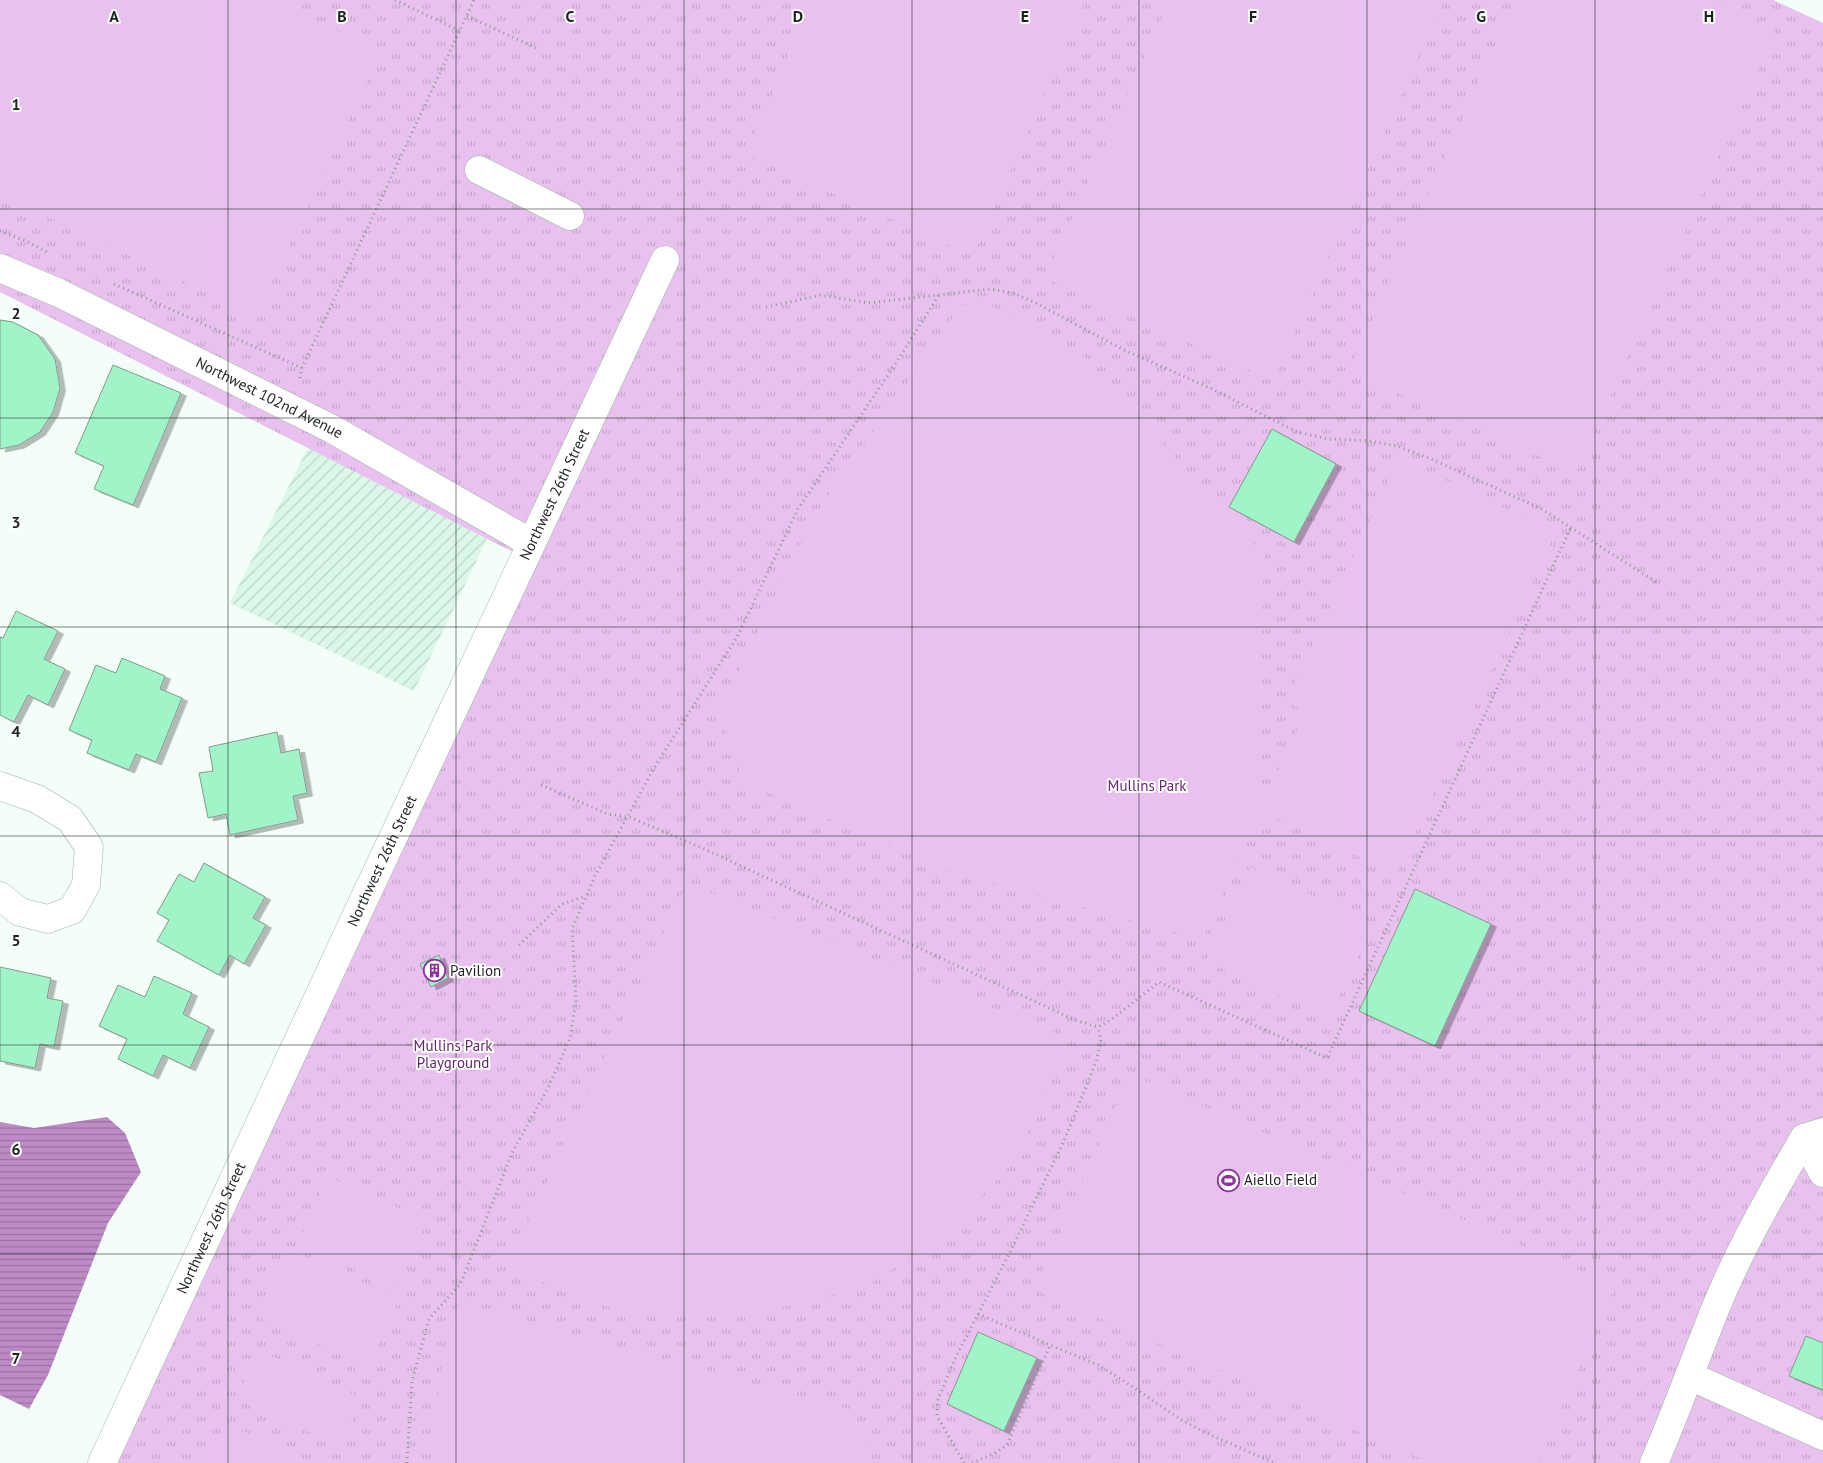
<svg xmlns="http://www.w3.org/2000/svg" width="1823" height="1463" font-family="'PT Sans',sans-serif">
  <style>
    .industrial { fill: url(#industrial-furrows) }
    .grass { fill: url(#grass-tufts) }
    .garden { fill: #e8c1ee }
    .water { fill: url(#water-rules) }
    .building { fill: #9ff5c8; stroke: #86988d; filter: url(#shadow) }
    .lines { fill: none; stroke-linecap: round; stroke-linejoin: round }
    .minor-casing { stroke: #a0b3a8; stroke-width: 29 }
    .path { stroke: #8e9892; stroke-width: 3; stroke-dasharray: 1 4; stroke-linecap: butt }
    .minor { stroke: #fff; stroke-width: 28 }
    .grid { fill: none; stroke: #1c231f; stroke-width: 1; stroke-opacity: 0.55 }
    .labels { text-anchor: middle; stroke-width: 4; stroke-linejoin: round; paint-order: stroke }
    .street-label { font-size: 15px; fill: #1c231f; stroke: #fff }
    .park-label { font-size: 15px; fill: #652570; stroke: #fff }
    .poi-label { font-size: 15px; fill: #1c231f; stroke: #fff; text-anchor: start }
    .grid-label { font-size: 16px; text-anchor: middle; font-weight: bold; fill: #1c231f; stroke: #fff; stroke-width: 4; stroke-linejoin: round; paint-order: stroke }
  </style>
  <defs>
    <pattern id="industrial-furrows" width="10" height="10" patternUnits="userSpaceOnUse" patternTransform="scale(1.25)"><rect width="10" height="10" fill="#dbf7e7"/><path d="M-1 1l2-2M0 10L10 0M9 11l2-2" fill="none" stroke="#bbd3c6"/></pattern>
    <pattern id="grass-tufts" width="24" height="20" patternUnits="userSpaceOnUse" patternTransform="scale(1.25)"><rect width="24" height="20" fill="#e8c1ee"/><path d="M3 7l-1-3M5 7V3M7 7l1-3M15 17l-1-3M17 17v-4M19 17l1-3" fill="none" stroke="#c6a6cc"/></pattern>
    <pattern id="water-rules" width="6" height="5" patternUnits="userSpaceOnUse" patternTransform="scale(1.25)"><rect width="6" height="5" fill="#be8ac7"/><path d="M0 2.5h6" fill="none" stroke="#9a70a1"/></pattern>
    <filter id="shadow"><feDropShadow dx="5.5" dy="3" stdDeviation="0" flood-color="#0004"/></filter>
  </defs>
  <rect width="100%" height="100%" fill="#f2fef7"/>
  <path class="industrial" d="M308 448 487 539 414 691 230 603Z"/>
  <path class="grass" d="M0 0H1773L1823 23V1463H89L513 552 0 292Z"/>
  <path class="garden" d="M0 0H274L381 51 256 316 0 194Z
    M814 0H1086L973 256 745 154Z
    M1170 0H1444L1273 381 1045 278Z
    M1515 0H1707L1775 31 1576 473 1349 371Z
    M981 300 1081 354 1264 555 1256 822 1202 940 940 868 744 782 719 711 814 516 960 307Z
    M1399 459 1556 532 1396 874 1259 810 1306 712 1286 702Z
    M1250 867 1373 924 1329 1019 1206 961Z
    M687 883 1070 1039 1016 1159 949 1232 863 1288 752 1314 611 1308 506 1268Z
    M1130 1074 1615 1286 1537 1463H1431L1035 1290Z
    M328 1176 427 1221 397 1289 298 1243Z
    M287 1248 399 1299 368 1367 256 1316Z
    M457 1304 853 1410 867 1440 858 1463H435L433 1432 442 1364Z
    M258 1350 362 1398 340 1446 236 1399Z
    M225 1423 312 1463H206Z"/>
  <path class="water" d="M107 1117 125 1133 141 1172 108 1223 48 1375 29 1409 0 1395V1122L34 1128Z"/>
  <path class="building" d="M0 320 13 322 38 335 55 359 60 388 53 412 40 432 19 445 0 449Z
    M113 365 181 393 133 505 94 489 104 466 75 453Z
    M1272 429 1336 464 1294 542 1229 507Z
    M16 611 58 631 44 659 65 669 48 705 28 695 14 722 0 715V637L3 638Z
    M122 658 165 676 160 689 182 698 156 762 136 754 129 770 87 753 92 740 69 730 96 665 116 673Z
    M277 732 281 753 299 749 307 793 293 796 298 820 230 835 226 814 208 818 199 773 213 771 209 747Z
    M204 863 265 897 253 918 266 925 244 964 230 955 219 975 157 941 169 920 157 913 179 874 194 882Z
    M1415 889 1491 924 1435 1046 1359 1011Z
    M439 955 448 978 431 987 420 964Z
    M0 967 51 978 47 998 63 1001 54 1047 40 1044 35 1068 0 1061Z
    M154 976 192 993 183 1014 209 1027 190 1068 163 1055 153 1076 118 1059 127 1039 99 1026 118 985 145 997Z
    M978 1332 1037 1358 1004 1431 947 1404Z
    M1806 1336 1823 1343V1390L1789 1376Z"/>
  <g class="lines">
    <defs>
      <g id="minor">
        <path d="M479 170 570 216"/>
        <path id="s1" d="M0 268 59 293 332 429 531 543"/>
        <path d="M0 786 37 799 70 819 89 847 86 885 72 910 48 919 20 912 0 896"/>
        <path d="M1804 1138 1823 1173"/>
        <path d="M1690 1376 1823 1436"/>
        <path id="s2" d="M102 1463 358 912 665 260"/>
        <path d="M1654 1463C1676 1412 1695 1359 1716 1307 1740 1248 1772 1193 1804 1138L1823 1132"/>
      </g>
    </defs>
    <use href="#minor" class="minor-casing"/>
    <path class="path" d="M395 0 460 31
      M467 16 536 48
      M0 231 26 241 47 252
      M114 284 302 368
      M766 307 821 295 869 303 990 289 1013 293 1034 302 1124 350 1210 388 1297 432 1328 439 1370 441 1397 446 1431 459 1540 508 1656 582
      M300 378 302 368 474 0
      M541 785 608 814 629 817 700 847 1075 1020 1098 1027 1112 1019 1159 982 1327 1058 1571 527
      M519 945 562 904 586 896
      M978 1314 1050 1345
      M407 1463 412 1381 429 1319 461 1283 512 1153 549 1086 570 1038 576 1001 572 929 595 876 654 768 737 637 798 509 892 369 939 295
      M964 1463 937 1416 938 1399 956 1357 1009 1254 1064 1141 1096 1062 1101 1040 1098 1027
      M972 1463 995 1453 1007 1445 1050 1345 1098 1365 1124 1381 1180 1419 1202 1431 1274 1463"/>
    <use href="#minor" class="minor"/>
  </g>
  <path class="grid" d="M228 0V1463M456 0V1463M684 0V1463M912 0V1463M1139 0V1463M1367 0V1463M1595 0V1463M0 209H1823M0 418H1823M0 627H1823M0 836H1823M0 1045H1823M0 1254H1823"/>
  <defs>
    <symbol id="building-ring" viewBox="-11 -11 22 22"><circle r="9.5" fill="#fff" stroke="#8d329d" stroke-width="1.5"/><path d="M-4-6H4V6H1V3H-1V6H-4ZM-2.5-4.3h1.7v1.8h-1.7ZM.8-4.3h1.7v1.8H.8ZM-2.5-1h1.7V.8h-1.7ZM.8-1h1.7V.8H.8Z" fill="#8d329d"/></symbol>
    <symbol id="stadium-ring" viewBox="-11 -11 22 22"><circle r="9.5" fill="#fff" stroke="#8d329d" stroke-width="1.5"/><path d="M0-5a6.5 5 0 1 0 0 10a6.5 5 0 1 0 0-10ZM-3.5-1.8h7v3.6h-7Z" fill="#8d329d"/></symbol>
  </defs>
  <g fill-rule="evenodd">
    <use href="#building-ring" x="422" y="958" width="25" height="25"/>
    <use href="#stadium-ring" x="1216" y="1168" width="25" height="25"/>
  </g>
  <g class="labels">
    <g class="street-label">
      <text dy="5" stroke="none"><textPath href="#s1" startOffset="299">Northwest 102nd Avenue</textPath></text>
      <text dy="5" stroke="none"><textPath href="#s2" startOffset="1069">Northwest 26th Street</textPath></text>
      <text dy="5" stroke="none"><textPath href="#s2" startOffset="664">Northwest 26th Street</textPath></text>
      <text dy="5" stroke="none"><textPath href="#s2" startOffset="259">Northwest 26th Street</textPath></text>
    </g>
    <g class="park-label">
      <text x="1147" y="791">Mullins Park</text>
      <text x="453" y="1051">Mullins Park<tspan x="453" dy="17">Playground</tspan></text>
    </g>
    <g class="poi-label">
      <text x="450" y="976">Pavilion</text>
      <text x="1244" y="1185">Aiello Field</text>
    </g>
  </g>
  <g class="grid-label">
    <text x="114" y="22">A</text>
    <text x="342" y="22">B</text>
    <text x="570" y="22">C</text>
    <text x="798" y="22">D</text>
    <text x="1025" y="22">E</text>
    <text x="1253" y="22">F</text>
    <text x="1481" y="22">G</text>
    <text x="1709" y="22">H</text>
    <text x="16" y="110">1</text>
    <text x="16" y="319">2</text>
    <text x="16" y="528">3</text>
    <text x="16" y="737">4</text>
    <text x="16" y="946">5</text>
    <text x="16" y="1155">6</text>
    <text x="16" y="1364">7</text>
  </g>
</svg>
